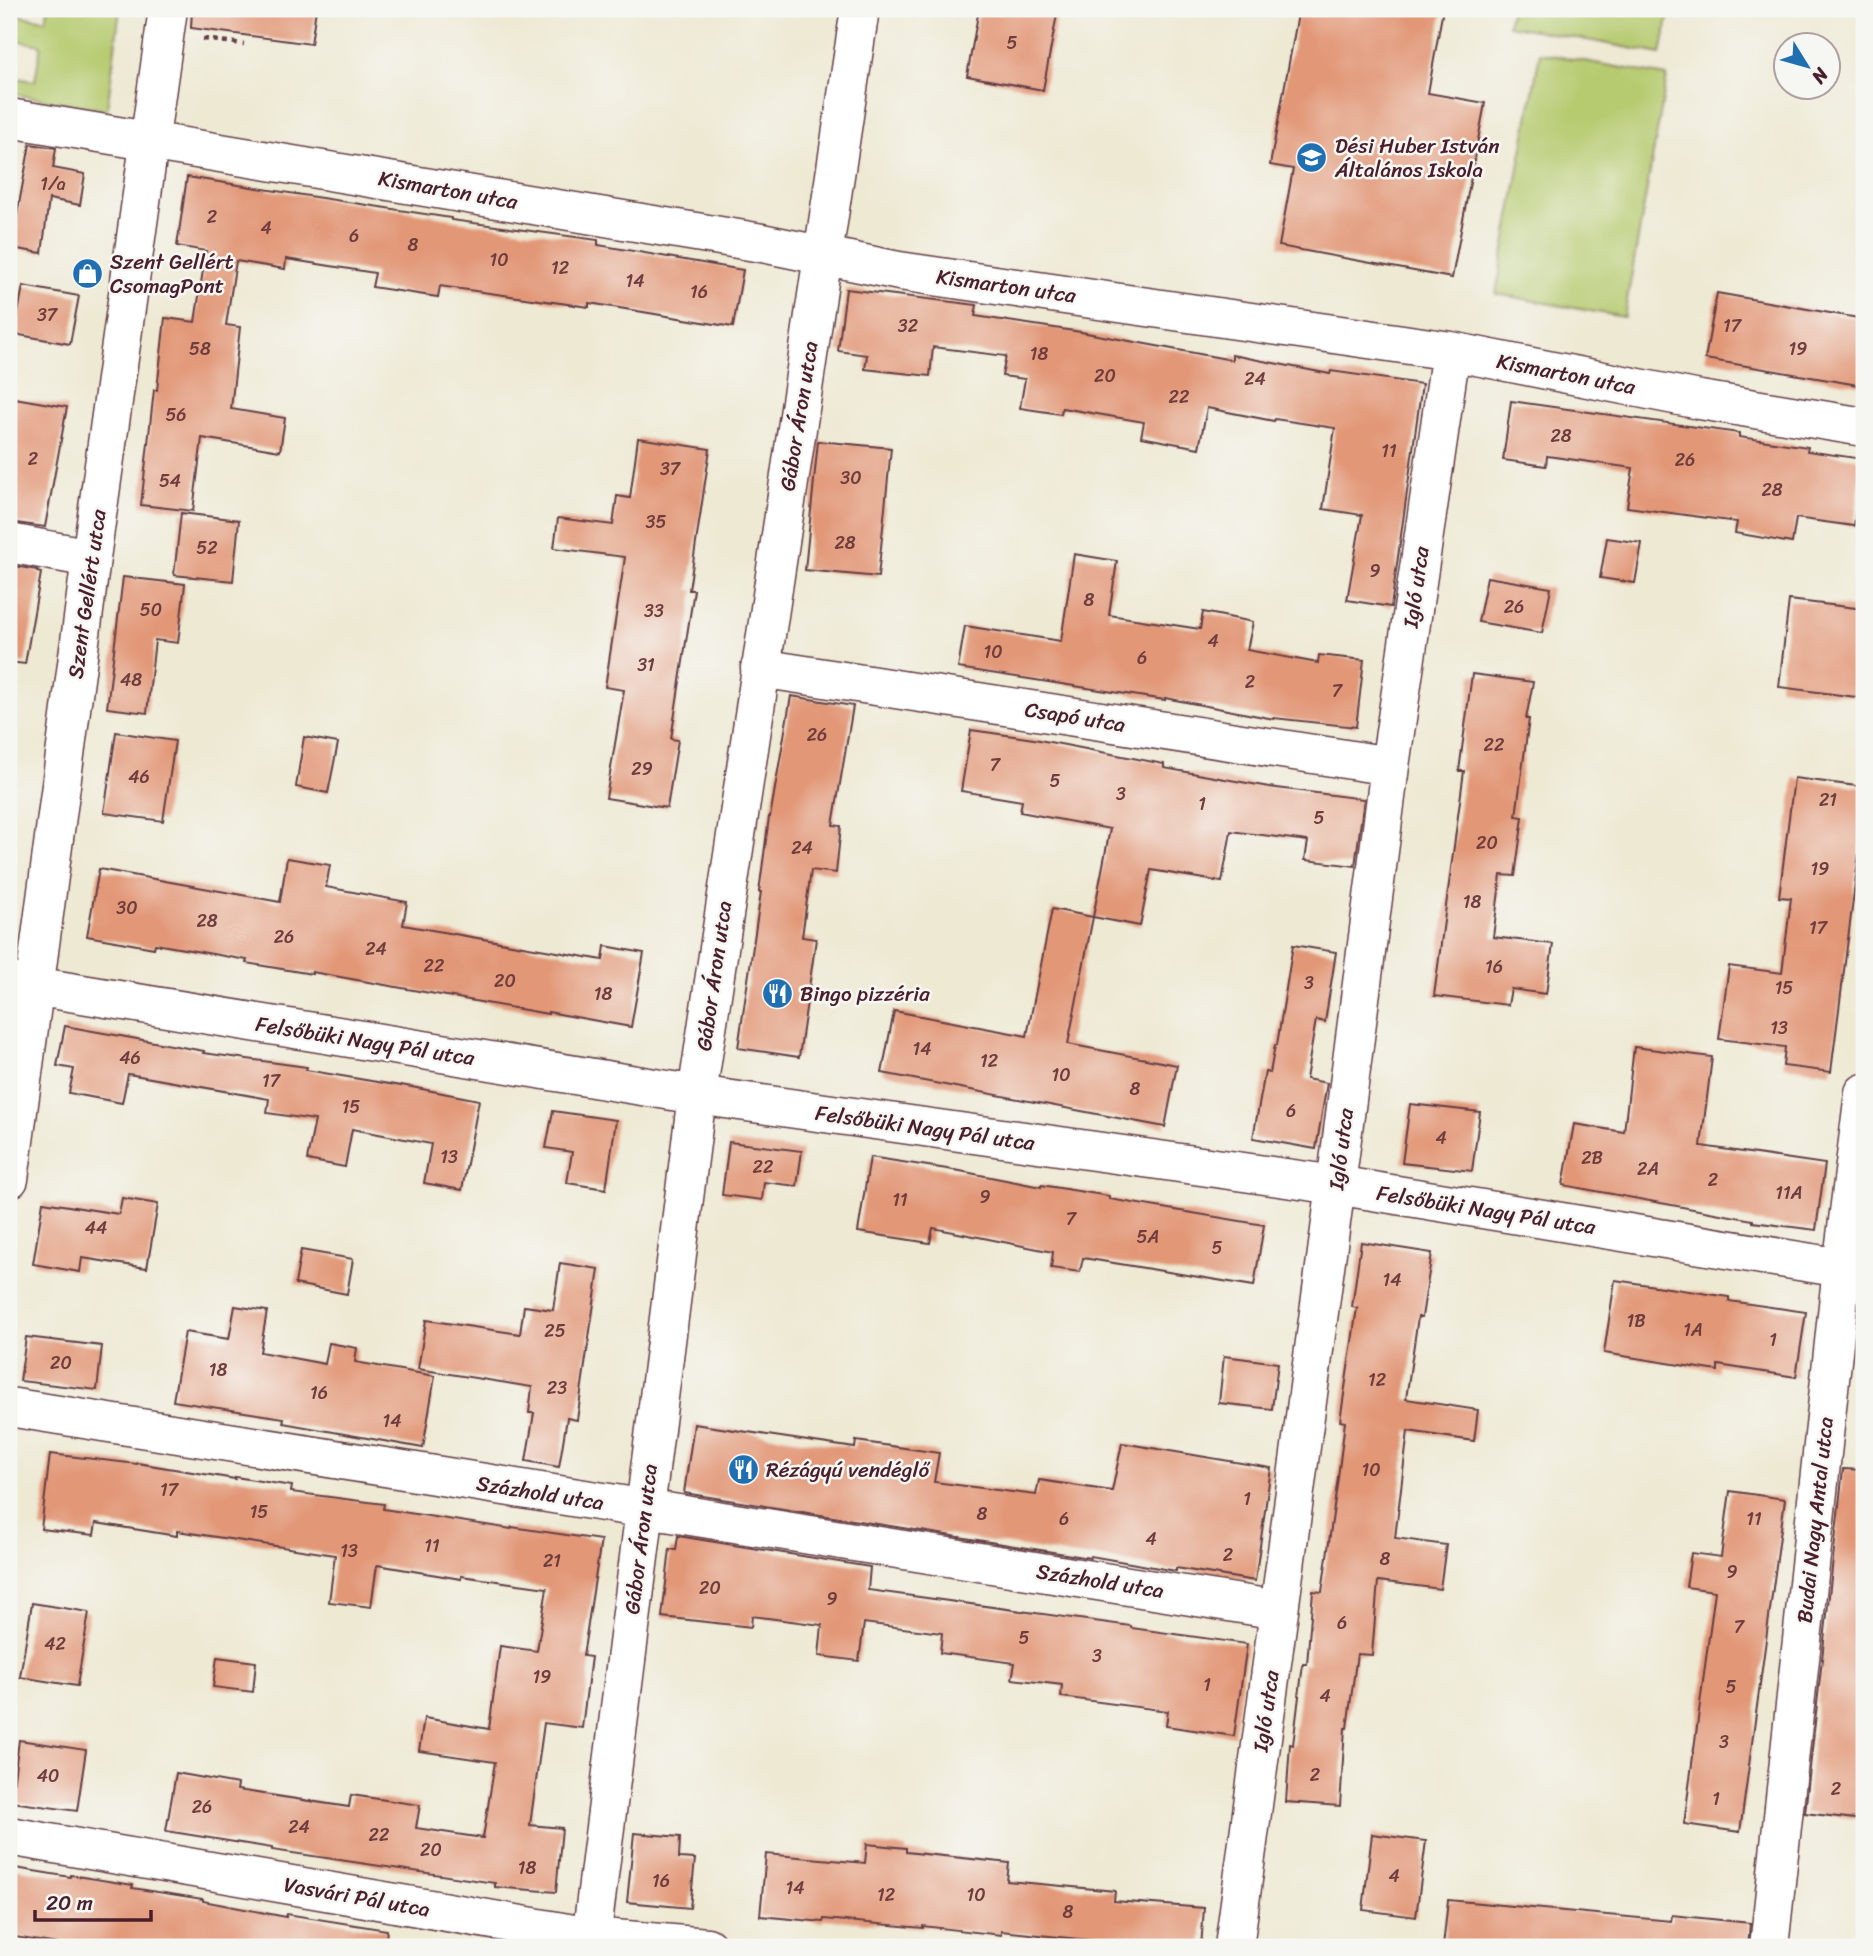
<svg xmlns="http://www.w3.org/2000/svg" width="1873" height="1956" font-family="Sriracha,sans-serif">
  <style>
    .green { fill: #b6cb70; stroke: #80754e; stroke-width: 2 }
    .building { fill: #e29777 }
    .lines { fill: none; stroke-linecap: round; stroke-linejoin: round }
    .minor-casing { stroke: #633d44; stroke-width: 41 }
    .path { stroke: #633d44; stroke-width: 4.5; stroke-dasharray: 5 5; stroke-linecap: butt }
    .minor { stroke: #fff; stroke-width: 38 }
    .labels { text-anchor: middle; stroke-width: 5; stroke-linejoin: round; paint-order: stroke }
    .number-label { font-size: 18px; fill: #703d3e }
    .poi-label { font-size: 21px; fill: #4a1f2b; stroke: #f6f6f2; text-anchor: start }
    .street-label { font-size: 21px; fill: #4a1f2b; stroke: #f6f6f2 }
  </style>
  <rect width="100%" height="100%" fill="#f6f6f2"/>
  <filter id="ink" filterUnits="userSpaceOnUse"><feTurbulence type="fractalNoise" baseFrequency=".0143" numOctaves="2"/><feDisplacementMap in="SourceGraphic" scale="14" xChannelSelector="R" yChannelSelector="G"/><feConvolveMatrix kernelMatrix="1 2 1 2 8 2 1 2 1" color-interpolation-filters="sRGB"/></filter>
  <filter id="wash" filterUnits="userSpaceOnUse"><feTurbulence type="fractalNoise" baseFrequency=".00686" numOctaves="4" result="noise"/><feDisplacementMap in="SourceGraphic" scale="28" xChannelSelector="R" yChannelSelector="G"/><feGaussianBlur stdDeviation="1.57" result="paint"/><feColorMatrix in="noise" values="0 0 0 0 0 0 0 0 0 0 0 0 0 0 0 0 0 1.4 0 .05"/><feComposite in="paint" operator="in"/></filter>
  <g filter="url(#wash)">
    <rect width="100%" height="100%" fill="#eee9d3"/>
    <path class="green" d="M48 9H120L107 110 19 95 9 84V77L35 81 41 45 9 39V14L46 20Z
      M1511 9H1670L1661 54 1508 25Z
      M1540 53 1667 76 1624 317 1496 294Z"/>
    <g id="blocks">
      <path class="building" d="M192 9H316L311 44 191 28Z
        M979 9H1058L1043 90 967 76Z
        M1299 9H1443L1428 93 1485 103 1452 278 1279 246 1293 169 1270 165Z
        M30 144 56 148 53 168 85 174 80 205 49 199 42 253 11 248Z
        M187 177 451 218V220L598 240V245L743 270 733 327 589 303V307L440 286 438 297 372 287 375 273 286 259 285 269 236 261 226 325 240 327 231 409 285 418 280 451 202 438 193 511 141 505 154 390H157L165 318 195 322 206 251 177 246Z
        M23 286 79 296 70 344 14 334Z
        M846 289 977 305 975 316 1081 332 1232 360V355L1330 374 1331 371 1422 384 1391 607 1347 600 1362 515 1323 509 1335 428 1275 419 1274 421 1207 408 1199 448 1141 437 1144 422 1062 408 1061 414 1020 408 1025 379 1002 376 1006 356 933 347 930 376 865 369 867 355 838 351Z
        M1717 293 1864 319V386L1705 359Z
        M9 397 67 407 45 527 9 522Z
        M1511 401 1739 433V437L1808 447 1807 451 1863 459 1854 526 1796 518 1792 543 1735 533 1737 522 1627 507 1633 468 1547 456 1546 466 1503 460Z
        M638 438 710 449 689 590H694L671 739 678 740 667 808 606 798 624 690 605 687 625 557 554 548 558 518 613 525 617 496 630 498Z
        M818 441 891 448 878 577 805 570Z
        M181 513 239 520 233 581 174 575Z
        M1607 538 1642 543 1635 583 1600 578Z
        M1074 554 1117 561 1109 615 1200 629 1203 612 1253 622 1247 650 1318 663 1319 655 1364 660 1356 727 1274 718V719L1165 698V700L958 668 965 626 1061 641Z
        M9 565 37 570V572L41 573 25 664 9 662Z
        M123 577 185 584 178 643 155 640 147 713 107 708Z
        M1487 577 1551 588 1542 633 1478 622Z
        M1789 600 1864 609V698L1779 687Z
        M1472 674 1533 682 1526 719H1529L1516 816 1523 817 1515 876 1501 875 1493 937 1553 944 1546 994 1511 989 1508 1005 1434 996 1464 771H1459Z
        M791 696 853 706 833 825 841 826 836 873 811 870 802 937 816 939 799 1057 738 1048 761 892H759L769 817H770Z
        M971 730 1034 739 1164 764V768L1269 787 1364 799 1355 866 1305 860 1308 841 1231 831 1222 882 1151 870 1140 926 1093 917 1068 1044 1177 1065 1165 1127 882 1073 894 1011 1027 1036 1052 909 1093 917 1110 829 1020 812 1022 801 961 791Z
        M116 732 175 741 163 821 104 813Z
        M304 737 338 743 328 793 296 787Z
        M1794 778 1864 787V814L1831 1072 1783 1066 1785 1047 1719 1039 1729 966 1782 973 1791 898 1779 897Z
        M287 858 330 865 326 887 407 902 403 925 603 960 605 946 644 953 631 1027 548 1012V1014L312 972V974L246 963 247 960 155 944 154 948 87 936 99 869 280 902Z
        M1293 945 1336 952 1325 1022 1316 1020 1306 1079 1327 1083 1316 1149 1253 1138 1265 1072 1270 1073 1275 1045H1277Z
        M65 1026 204 1051 203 1053 307 1067 306 1070 401 1086V1085L479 1100 462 1190 424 1183 431 1144 352 1129 345 1167 307 1160 315 1120 267 1113 269 1099 128 1074 122 1103 69 1093 74 1069 57 1066Z
        M1634 1047 1712 1057 1701 1146 1825 1164 1816 1230 1753 1222V1220L1563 1185 1574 1124 1624 1132Z
        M1410 1104 1480 1112 1472 1171 1402 1163Z
        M553 1111 616 1120 606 1189 567 1183 572 1152 546 1148Z
        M729 1142 802 1151 797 1186 764 1182 762 1200 722 1195Z
        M870 1157 960 1171 1041 1187V1185L1109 1196V1199L1264 1225 1254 1286 1083 1258 1080 1272 1051 1268 1053 1252 933 1228 930 1243 858 1232Z
        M122 1198 158 1204 147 1268 82 1258 80 1272 33 1264 43 1202 119 1214Z
        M1361 1242 1432 1253 1422 1317H1418L1406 1399 1478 1410 1474 1441 1408 1431 1395 1538 1446 1545 1440 1589 1378 1581 1372 1655 1357 1654 1347 1728H1345L1340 1806 1286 1802 1290 1744 1293 1745 1303 1664H1307L1313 1591 1322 1592 1337 1485 1345 1422 1340 1421 1357 1308 1352 1307Z
        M301 1250 353 1259 347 1294 295 1284Z
        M560 1263 599 1269 577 1420 567 1418 559 1467 526 1461 534 1413H529L532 1387 418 1369 426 1320 520 1334 524 1306 553 1310Z
        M1615 1280 1729 1297V1301L1806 1312 1796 1377 1718 1365V1371L1604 1353Z
        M235 1306 267 1311 260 1352 325 1364 329 1343 357 1348 355 1362 435 1376 423 1448 283 1423 284 1418 173 1401 185 1332 229 1339Z
        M26 1337 102 1346 97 1390 20 1381Z
        M1224 1356 1278 1363 1272 1409 1219 1403Z
        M694 1424 855 1448 856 1441 939 1453 934 1482 1036 1495 1039 1480 1112 1491 1122 1443 1271 1468 1255 1581 1176 1568V1571L1091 1556 1090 1558 684 1493Z
        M50 1454 137 1464V1463L235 1479V1477L292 1486 291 1492 384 1504 383 1509 511 1529 512 1527 601 1540 583 1656 591 1657 582 1728 544 1723 530 1825 562 1828 556 1892 495 1887V1883L272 1850V1848L166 1831 176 1773 238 1784 237 1790 349 1807 351 1795 420 1805 416 1828 483 1838 495 1762 419 1751 424 1718 489 1729 500 1646 537 1651 547 1588 461 1576V1579L377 1565 371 1607 329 1602 335 1555 177 1531V1536L96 1523 94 1535 41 1529Z
        M1843 1469 1864 1470V1820L1805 1813Z
        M1730 1491 1785 1499 1740 1832 1684 1824 1715 1591 1686 1587 1691 1553 1721 1557Z
        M678 1536 870 1567 868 1590 1131 1626V1628L1247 1644 1234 1736 1166 1726 1168 1711 1061 1697 1062 1685 1012 1679 1015 1663 940 1653 942 1633 864 1623 859 1661 819 1656 822 1625 752 1616 751 1627 662 1617 670 1549 676 1550Z
        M32 1603 89 1612 77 1686 20 1677Z
        M217 1657 256 1662 253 1692 213 1687Z
        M19 1740 86 1750 77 1811 11 1802Z
        M634 1833 680 1837 679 1858 695 1859 690 1908 627 1902Z
        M1372 1834 1426 1841 1416 1917 1363 1910Z
        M867 1844 906 1848V1852L1009 1863 1007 1881 1115 1891 1114 1901 1204 1908 1201 1947H1158L1001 1931V1935L923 1926V1928L824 1919 823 1922 760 1916 766 1854 865 1863Z
        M9 1867 70 1877 71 1875 133 1885 132 1888 203 1899V1901L286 1917 287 1914 387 1930 385 1947H75L9 1936Z
        M1448 1900 1671 1921 1672 1915 1750 1923 1748 1947H1443Z"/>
    </g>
  </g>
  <g filter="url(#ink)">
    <use href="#blocks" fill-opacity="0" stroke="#633d44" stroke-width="2"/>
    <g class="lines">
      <defs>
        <path id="minor" d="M9 118 762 243 899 271 1451 351 1700 400 1864 427
          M9 543 91 558
          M760 668 1390 766
          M9 982 697 1095 1336 1185 1842 1268 1864 1270
          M9 1179 91 558 168 9
          M9 1407 1279 1610
          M9 1836 591 1937 707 1947
          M590 1947 697 1095 860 9
          M1234 1947 1336 1185 1390 766 1451 351
          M1769 1947 1842 1268 1864 1093"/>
      </defs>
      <use href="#minor" class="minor-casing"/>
      <path class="path" d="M203 39 244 44"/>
      <use href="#minor" class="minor"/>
    </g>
  </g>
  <defs>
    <symbol id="school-disc" viewBox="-11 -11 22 22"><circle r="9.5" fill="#1f6fb2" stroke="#f6f6f2"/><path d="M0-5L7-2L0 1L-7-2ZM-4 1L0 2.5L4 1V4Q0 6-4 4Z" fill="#fff"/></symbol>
    <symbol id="shop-disc" viewBox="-11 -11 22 22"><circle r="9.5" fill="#1f6fb2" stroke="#f6f6f2"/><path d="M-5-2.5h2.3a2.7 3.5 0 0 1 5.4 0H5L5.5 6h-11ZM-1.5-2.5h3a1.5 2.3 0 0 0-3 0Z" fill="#fff"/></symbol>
    <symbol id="restaurant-disc" viewBox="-11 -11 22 22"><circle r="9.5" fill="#1f6fb2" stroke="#f6f6f2"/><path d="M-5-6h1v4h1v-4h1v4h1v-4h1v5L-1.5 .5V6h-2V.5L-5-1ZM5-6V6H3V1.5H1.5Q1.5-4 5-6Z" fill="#fff"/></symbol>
  </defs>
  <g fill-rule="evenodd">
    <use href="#school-disc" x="1294" y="140" width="35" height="35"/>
    <use href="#shop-disc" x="70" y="256" width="35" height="35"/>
    <use href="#restaurant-disc" x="760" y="976" width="35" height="35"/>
    <use href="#restaurant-disc" x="726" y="1452" width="35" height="35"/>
  </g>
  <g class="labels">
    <g class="number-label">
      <text x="1012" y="49">5</text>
      <text x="53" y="190">1/a</text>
      <text x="212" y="223">2</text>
      <text x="266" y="234">4</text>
      <text x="354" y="242">6</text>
      <text x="413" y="251">8</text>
      <text x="499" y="266">10</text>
      <text x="560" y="274">12</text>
      <text x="635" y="287">14</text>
      <text x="699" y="298">16</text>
      <text x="47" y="321">37</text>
      <text x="908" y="332">32</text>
      <text x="1732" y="332">17</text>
      <text x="200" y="355">58</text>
      <text x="1798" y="355">19</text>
      <text x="1039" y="360">18</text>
      <text x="1105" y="382">20</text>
      <text x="1255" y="385">24</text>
      <text x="1179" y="403">22</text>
      <text x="176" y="421">56</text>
      <text x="1561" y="442">28</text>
      <text x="1389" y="457">11</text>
      <text x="33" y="465">2</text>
      <text x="1685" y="466">26</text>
      <text x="670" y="475">37</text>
      <text x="851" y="484">30</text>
      <text x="170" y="487">54</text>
      <text x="1772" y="496">28</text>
      <text x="656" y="528">35</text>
      <text x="845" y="549">28</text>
      <text x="207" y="554">52</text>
      <text x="1375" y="577">9</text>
      <text x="1089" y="606">8</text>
      <text x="1514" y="613">26</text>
      <text x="151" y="616">50</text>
      <text x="654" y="617">33</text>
      <text x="1213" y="647">4</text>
      <text x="993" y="658">10</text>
      <text x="1142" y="664">6</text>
      <text x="646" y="671">31</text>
      <text x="131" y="686">48</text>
      <text x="1250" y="688">2</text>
      <text x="1337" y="697">7</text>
      <text x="817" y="741">26</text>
      <text x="1494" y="751">22</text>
      <text x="995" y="771">7</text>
      <text x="642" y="775">29</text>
      <text x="139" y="783">46</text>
      <text x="1055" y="787">5</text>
      <text x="1121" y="800">3</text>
      <text x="1828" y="806">21</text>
      <text x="1202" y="810">1</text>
      <text x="1319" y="824">5</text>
      <text x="1487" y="849">20</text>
      <text x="802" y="854">24</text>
      <text x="1820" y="875">19</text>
      <text x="1472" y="908">18</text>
      <text x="127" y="914">30</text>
      <text x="207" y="927">28</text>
      <text x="1818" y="934">17</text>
      <text x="284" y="943">26</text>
      <text x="376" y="955">24</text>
      <text x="434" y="972">22</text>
      <text x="1494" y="973">16</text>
      <text x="505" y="987">20</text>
      <text x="1309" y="989">3</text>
      <text x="1784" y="994">15</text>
      <text x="603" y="1000">18</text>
      <text x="1779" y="1034">13</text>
      <text x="922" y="1055">14</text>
      <text x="130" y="1064">46</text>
      <text x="989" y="1067">12</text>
      <text x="1061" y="1081">10</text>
      <text x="271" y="1087">17</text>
      <text x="1135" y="1095">8</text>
      <text x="351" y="1113">15</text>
      <text x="1291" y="1117">6</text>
      <text x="1441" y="1144">4</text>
      <text x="449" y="1163">13</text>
      <text x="1592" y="1164">2B</text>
      <text x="763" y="1173">22</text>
      <text x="1648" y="1175">2A</text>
      <text x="1713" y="1186">2</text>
      <text x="1789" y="1199">11A</text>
      <text x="985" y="1203">9</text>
      <text x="900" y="1206">11</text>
      <text x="1071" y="1225">7</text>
      <text x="96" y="1234">44</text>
      <text x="1148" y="1243">5A</text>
      <text x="1217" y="1254">5</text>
      <text x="1392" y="1286">14</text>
      <text x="1636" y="1327">1B</text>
      <text x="1693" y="1336">1A</text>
      <text x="555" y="1337">25</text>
      <text x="1773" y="1346">1</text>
      <text x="61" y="1369">20</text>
      <text x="218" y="1376">18</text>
      <text x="1377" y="1386">12</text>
      <text x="557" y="1394">23</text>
      <text x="319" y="1399">16</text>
      <text x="392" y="1427">14</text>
      <text x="1371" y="1476">10</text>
      <text x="169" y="1496">17</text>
      <text x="1247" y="1505">1</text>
      <text x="259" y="1518">15</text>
      <text x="982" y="1520">8</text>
      <text x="1064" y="1525">6</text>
      <text x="1754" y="1525">11</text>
      <text x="1151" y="1545">4</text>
      <text x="432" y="1552">11</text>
      <text x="349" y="1557">13</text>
      <text x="1228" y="1561">2</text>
      <text x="1385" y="1565">8</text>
      <text x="552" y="1567">21</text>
      <text x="1732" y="1578">9</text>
      <text x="710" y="1594">20</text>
      <text x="832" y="1605">9</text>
      <text x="1342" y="1629">6</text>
      <text x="1739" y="1633">7</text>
      <text x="1024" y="1644">5</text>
      <text x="55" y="1650">42</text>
      <text x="1097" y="1662">3</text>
      <text x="542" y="1683">19</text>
      <text x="1207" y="1691">1</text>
      <text x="1731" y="1693">5</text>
      <text x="1325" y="1702">4</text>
      <text x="1724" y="1748">3</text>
      <text x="1315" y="1781">2</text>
      <text x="48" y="1782">40</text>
      <text x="1836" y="1795">2</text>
      <text x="1716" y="1805">1</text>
      <text x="202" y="1813">26</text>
      <text x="299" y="1833">24</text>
      <text x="379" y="1841">22</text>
      <text x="431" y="1856">20</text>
      <text x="527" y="1874">18</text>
      <text x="1394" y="1882">4</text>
      <text x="661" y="1887">16</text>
      <text x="795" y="1894">14</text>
      <text x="886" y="1901">12</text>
      <text x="976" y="1901">10</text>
      <text x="1068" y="1918">8</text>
    </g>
    <g class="poi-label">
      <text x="1335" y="153">Dési Huber István<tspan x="1335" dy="24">Általános Iskola</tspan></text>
      <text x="110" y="269">Szent Gellért<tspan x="110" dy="24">CsomagPont</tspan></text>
      <text x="800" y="1001">Bingo pizzéria</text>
      <text x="766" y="1477">Rézágyú vendéglő</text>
    </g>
    <g class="street-label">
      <text transform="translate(448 190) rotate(10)" y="7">Kismarton utca</text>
      <text transform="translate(1006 286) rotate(8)" y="7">Kismarton utca</text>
      <text transform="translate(1566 374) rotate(11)" y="7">Kismarton utca</text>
      <text transform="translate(799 416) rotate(-81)" y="7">Gábor Áron utca</text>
      <text transform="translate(1416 587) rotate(-82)" y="7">Igló utca</text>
      <text transform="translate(87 594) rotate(-82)" y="7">Szent Gellért utca</text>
      <text transform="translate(1075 717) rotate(9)" y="7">Csapó utca</text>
      <text transform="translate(714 976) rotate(-82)" y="7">Gábor Áron utca</text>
      <text transform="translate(365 1041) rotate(9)" y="7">Felsőbüki Nagy Pál utca</text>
      <text transform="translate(925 1128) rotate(8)" y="7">Felsőbüki Nagy Pál utca</text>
      <text transform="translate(1341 1149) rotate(-83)" y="7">Igló utca</text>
      <text transform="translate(1486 1210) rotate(9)" y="7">Felsőbüki Nagy Pál utca</text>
      <text transform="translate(540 1493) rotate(9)" y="7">Százhold utca</text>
      <text transform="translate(1815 1520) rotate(-84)" y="7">Budai Nagy Antal utca</text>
      <text transform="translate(641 1539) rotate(-83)" y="7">Gábor Áron utca</text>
      <text transform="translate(1100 1581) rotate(9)" y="7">Százhold utca</text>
      <text transform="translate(1266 1711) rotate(-82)" y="7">Igló utca</text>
      <text transform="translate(357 1897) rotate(10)" y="7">Vasvári Pál utca</text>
    </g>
  </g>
  <rect width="1873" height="1956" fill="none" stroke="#f6f6f2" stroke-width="35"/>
  <g transform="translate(1807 66) rotate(127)"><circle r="33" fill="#f6f6f2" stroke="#b1a0a2" stroke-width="2"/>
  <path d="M0-5L12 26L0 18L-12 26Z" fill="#1f6fb2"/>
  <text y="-10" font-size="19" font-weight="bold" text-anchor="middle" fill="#4a1f2b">N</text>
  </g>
  <path d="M35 1910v10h116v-10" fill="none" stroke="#4a1f2b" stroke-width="3.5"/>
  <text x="46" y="1910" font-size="21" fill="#4a1f2b" stroke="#f6f6f2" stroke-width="5" paint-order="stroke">20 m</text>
</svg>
